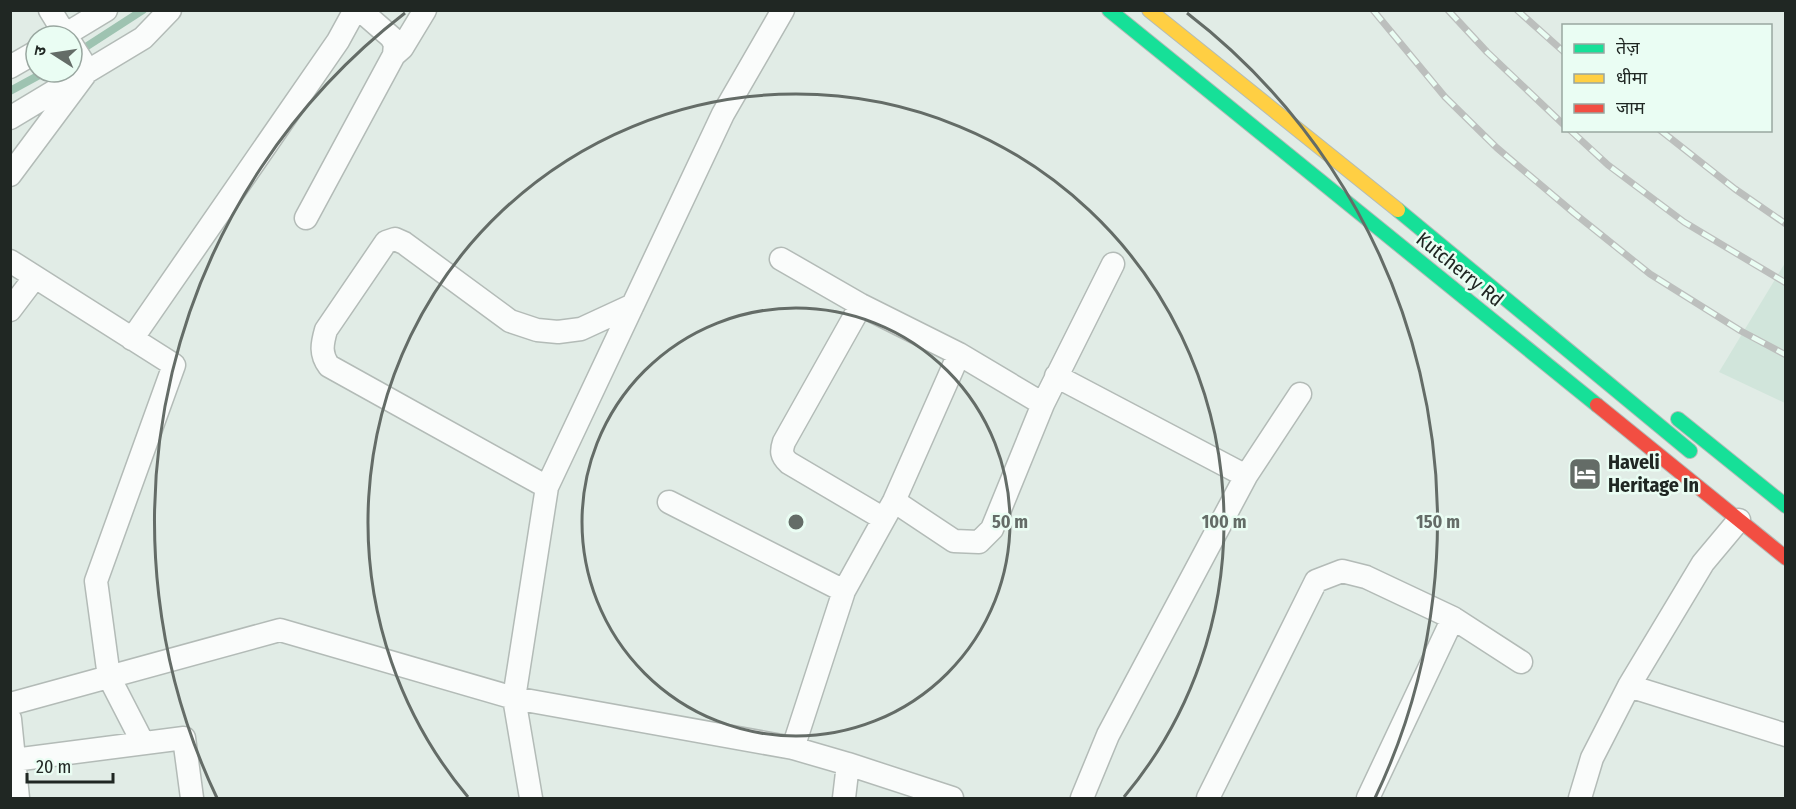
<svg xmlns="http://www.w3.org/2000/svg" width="1796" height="809" font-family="'Fira Sans Condensed','Noto Sans Devanagari',sans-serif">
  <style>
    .built { fill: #d1e5db }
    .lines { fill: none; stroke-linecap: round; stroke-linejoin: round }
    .stream { stroke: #9ec3b1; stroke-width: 8 }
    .street-casing { stroke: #b3bbb7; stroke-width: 25 }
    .fast-casing { stroke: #b3bbb7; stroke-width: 16 }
    .slow-casing { stroke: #b3bbb7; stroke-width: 16 }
    .jam-casing { stroke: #b3bbb7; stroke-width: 16 }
    .street { stroke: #fafcfb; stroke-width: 22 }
    .fast { stroke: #16e098; stroke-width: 14 }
    .slow { stroke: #ffcf43; stroke-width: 14 }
    .jam { stroke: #f24e42; stroke-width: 14 }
    .rail-casing { stroke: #bcbfbd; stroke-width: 7 }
    .rail { stroke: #eafdf3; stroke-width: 4.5; stroke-dasharray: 14; stroke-linecap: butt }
    .ring { fill: none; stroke: #646c67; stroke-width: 3 }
    .labels { text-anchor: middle; stroke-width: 5; stroke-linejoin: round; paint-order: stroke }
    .street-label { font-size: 20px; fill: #202723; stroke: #eafdf3 }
    .poi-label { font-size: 20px; font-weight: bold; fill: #202723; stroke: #eafdf3; text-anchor: start }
    .centre { fill: #646c67; stroke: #eafdf3; stroke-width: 3 }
    .ring-label { font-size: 18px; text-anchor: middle; font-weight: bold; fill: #646c67; stroke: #eafdf3; stroke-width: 5; stroke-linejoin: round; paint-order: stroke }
  </style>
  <rect width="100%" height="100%" fill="#e1ece6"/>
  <path class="built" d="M1785 263V403L1719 372Z"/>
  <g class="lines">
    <path class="stream" d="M78 52 143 10
      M10 91 45 72"/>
    <defs>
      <path id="street" d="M50 10 66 36
        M783 10 723 114 547 487 514 698 793 748 848 764 952 798
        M63 36 106 10
        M394 55 402 48 425 10
        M10 67 36 52
        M10 118 143 38 170 10
        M10 175 86 73 82 61 72 45
        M306 218 394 55 395 44 391 37 360 10
        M781 259 861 305 959 354
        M10 261 174 365 96 581 109 677 143 743
        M861 305 784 442C781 451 781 456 789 463L884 519
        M10 310 35 277
        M132 339 338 41 355 10
        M1056 376 1246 476
        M547 487 329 366C320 354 322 344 326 330L386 242 395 239 404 243 510 321 537 330 558 332 581 329 633 305
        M894 501 954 541 979 542 992 529 1043 404 1113 264
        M669 502 844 591
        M1629 686 1786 735
        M10 704 280 630 514 698 531 798
        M10 719 18 798
        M793 748 844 591 894 501 959 354 1043 404
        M14 760 184 738 192 798
        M844 798 848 764
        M1082 798 1108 735 1246 476 1300 394
        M1208 798 1316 581 1342 571 1366 577 1453 618 1521 662
        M1368 798 1453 618
        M1580 798 1592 758 1629 686 1703 563 1739 520"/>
      <path id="fast" d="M1109 10 1597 405
        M1398 210 1690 451
        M1678 419 1786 506"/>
      <path id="slow" d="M1149 10 1398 210"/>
      <path id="jam" d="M1597 405 1786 558"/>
    </defs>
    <use href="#street" class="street-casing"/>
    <use href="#fast" class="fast-casing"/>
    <use href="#slow" class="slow-casing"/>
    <use href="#jam" class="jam-casing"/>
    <use href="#street" class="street"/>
    <use href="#fast" class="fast"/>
    <use href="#slow" class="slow"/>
    <use href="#jam" class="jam"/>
    <defs>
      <path id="rail" d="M1373 10 1445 97 1497 148 1574 213 1650 274 1741 331 1786 355
        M1448 10 1487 52 1564 125
        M1517 10 1564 52
        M1570 130 1608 165 1684 222 1786 283
        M1660 130 1735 189 1786 224"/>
    </defs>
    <use href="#rail" class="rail-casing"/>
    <use href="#rail" class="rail"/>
  </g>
  <g class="ring">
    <circle cx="796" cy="522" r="214"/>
    <path d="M468 797A428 428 0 1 1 1124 797"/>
    <path d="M217 798A642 642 0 0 1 405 13M1187 13A642 642 0 0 1 1375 798"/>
  </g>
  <defs>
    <symbol id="hotel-square" viewBox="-11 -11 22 22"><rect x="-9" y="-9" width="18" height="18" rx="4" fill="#646c67" stroke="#eafdf3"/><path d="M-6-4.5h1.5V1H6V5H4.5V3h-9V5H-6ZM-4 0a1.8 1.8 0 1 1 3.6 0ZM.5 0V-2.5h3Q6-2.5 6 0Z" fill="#fff"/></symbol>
  </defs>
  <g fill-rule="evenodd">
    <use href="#hotel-square" x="1566" y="455" width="38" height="38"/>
  </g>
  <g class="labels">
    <g class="street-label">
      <text transform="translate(1460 269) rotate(39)" y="7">Kutcherry Rd</text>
    </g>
    <g class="poi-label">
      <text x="1608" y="469">Haveli<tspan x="1608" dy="23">Heritage In</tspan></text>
    </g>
  </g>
  <circle cx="796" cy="522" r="9" class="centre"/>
  <g class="ring-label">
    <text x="1010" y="528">50 m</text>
    <text x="1224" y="528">100 m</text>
    <text x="1438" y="528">150 m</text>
  </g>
  <rect width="1796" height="809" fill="none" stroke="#202723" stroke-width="24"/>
  <rect x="1562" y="24" width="210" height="108" fill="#eafdf3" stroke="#99a7a0" stroke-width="1.5"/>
  <rect x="1574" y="44" width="30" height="9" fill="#16e098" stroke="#99a7a0" stroke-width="1.5"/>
  <text x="1616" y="54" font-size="18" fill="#202723">तेज़</text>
  <rect x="1574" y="74" width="30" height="9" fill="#ffcf43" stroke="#99a7a0" stroke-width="1.5"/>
  <text x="1616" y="84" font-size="18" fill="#202723">धीमा</text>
  <rect x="1574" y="104" width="30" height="9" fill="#f24e42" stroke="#99a7a0" stroke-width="1.5"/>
  <text x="1616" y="114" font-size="18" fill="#202723">जाम</text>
  <g transform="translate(54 54) rotate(282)"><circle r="28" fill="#eafdf3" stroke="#99a7a0" stroke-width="1.5"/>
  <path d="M0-4.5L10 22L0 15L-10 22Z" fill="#646c67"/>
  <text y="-9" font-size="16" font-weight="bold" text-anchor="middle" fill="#202723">उ</text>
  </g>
  <path d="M27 773v9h86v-9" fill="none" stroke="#202723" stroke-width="3"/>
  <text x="36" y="773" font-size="18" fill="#202723" stroke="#eafdf3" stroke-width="4.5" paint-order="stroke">20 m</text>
</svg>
